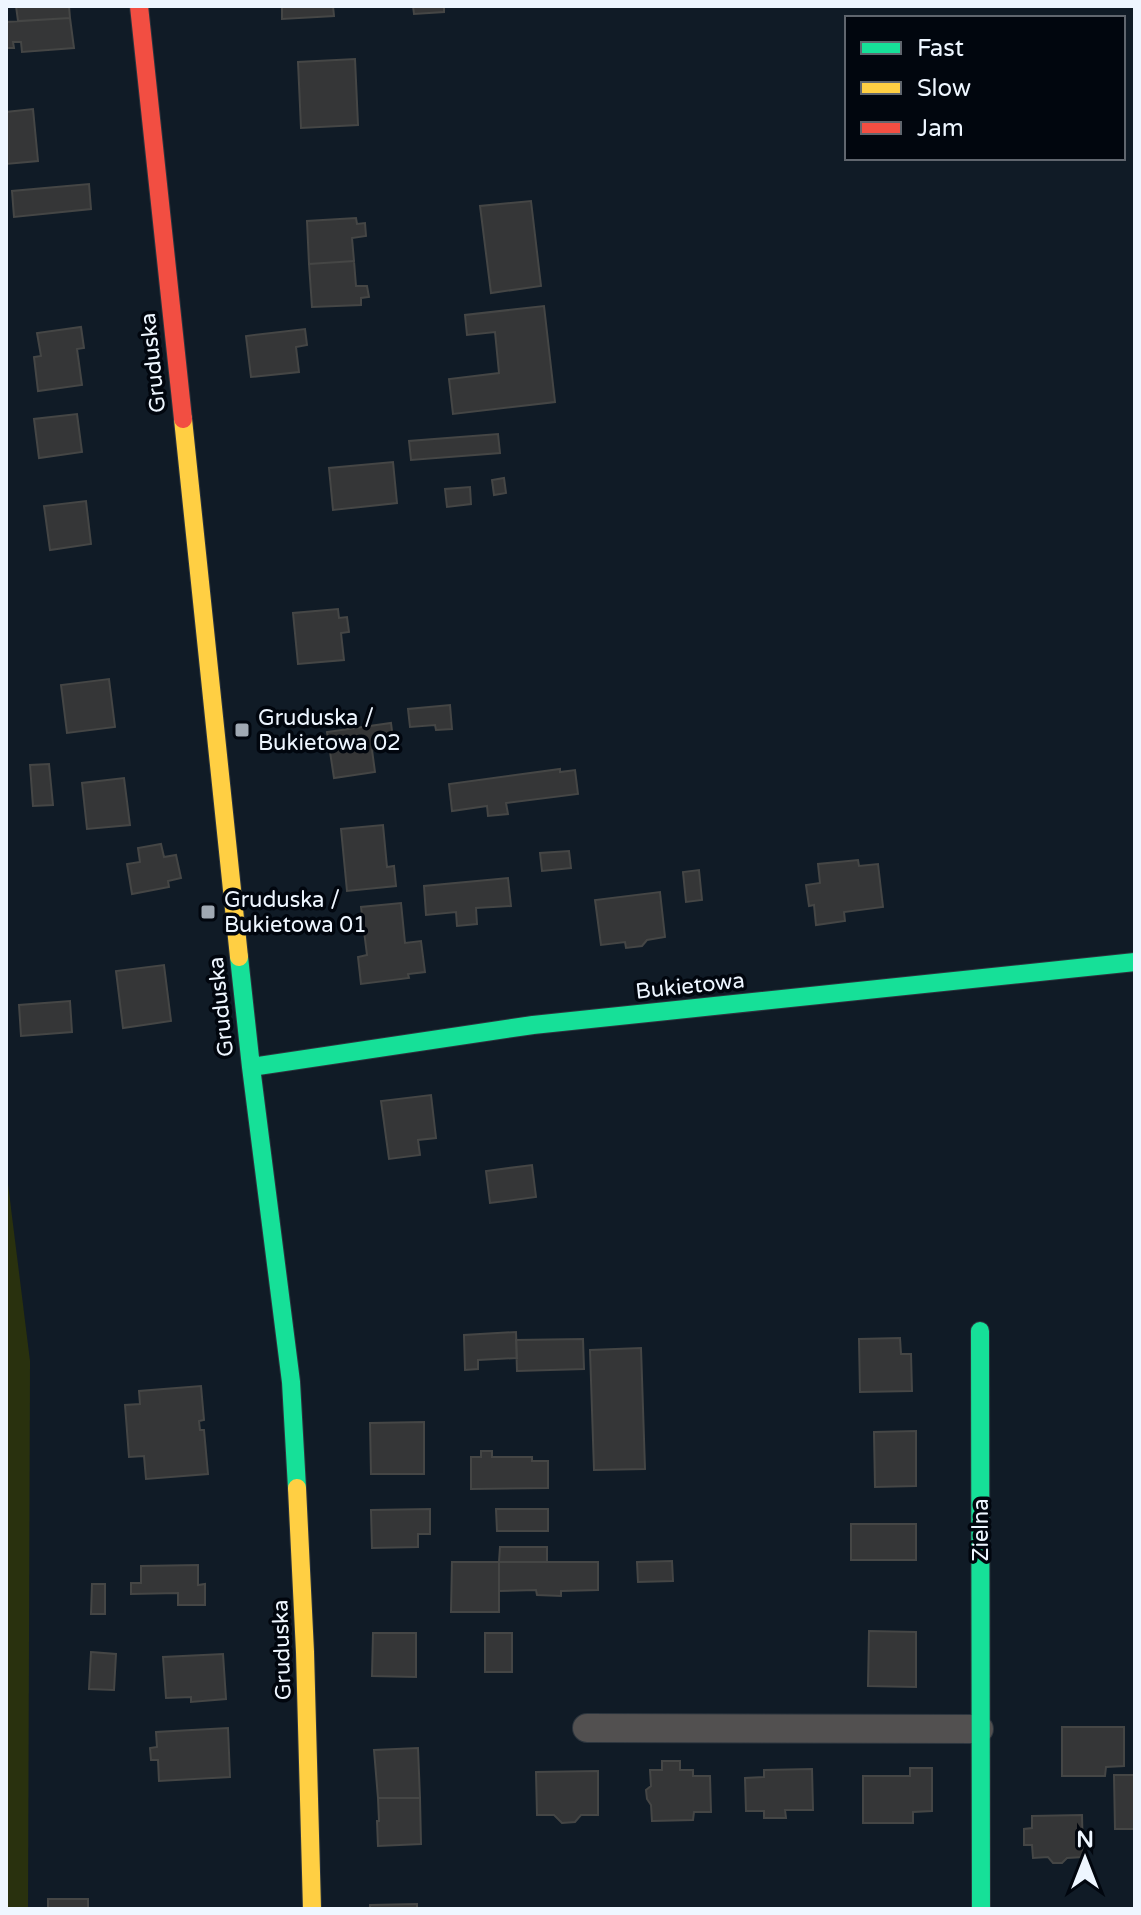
<svg xmlns="http://www.w3.org/2000/svg" width="1141" height="1915" font-family="'Varela Round',sans-serif">
  <style>
    .green { fill: #29310e }
    .building { fill: #353637; stroke: #454645; stroke-width: 2 }
    .lines { fill: none; stroke-linecap: round; stroke-linejoin: round }
    .street-casing { stroke: #2c353e; stroke-width: 30 }
    .fast-casing { stroke: #2c353e; stroke-width: 20 }
    .slow-casing { stroke: #2c353e; stroke-width: 20 }
    .jam-casing { stroke: #2c353e; stroke-width: 20 }
    .street { stroke: #525050; stroke-width: 28 }
    .fast { stroke: #16e098; stroke-width: 18 }
    .slow { stroke: #ffcf43; stroke-width: 18 }
    .jam { stroke: #f24e42; stroke-width: 18 }
    .poi-dot { fill: #a0a9b3; stroke: #01060e; stroke-width: 3 }
    .labels { text-anchor: middle; stroke-width: 7; stroke-linejoin: round; paint-order: stroke }
    .street-label { font-size: 22px; fill: #eef6ff; stroke: #01060e }
    .poi-label { font-size: 22px; fill: #eef6ff; stroke: #01060e; text-anchor: start }
  </style>
  <rect width="100%" height="100%" fill="#101b26"/>
  <path class="green" d="M6 1168 30 1361 28 1909H6Z"/>
  <path class="building" d="M16 6H69L70 18 18 21Z
    M282 6H333L334 16 282 19Z
    M413 6H444V12L414 14Z
    M70 18 74 48 22 52 21 42H13L14 48H6V22Z
    M355 59 358 125 301 128 298 62Z
    M33 109 38 161 6 164V112Z
    M89 184 91 209 14 217 12 191Z
    M531 201 541 286 491 293 480 206Z
    M356 218 357 224 365 223 366 236 352 238 354 261 309 264 307 221Z
    M354 261 356 286H367L369 297 361 298V305L312 307 309 264Z
    M544 306 555 402 453 414 449 379 499 373 495 332 467 335 465 315Z
    M81 327 84 348 77 349 82 385 38 391 34 357 41 356 37 333Z
    M305 329 307 345 296 347 299 372 251 377 246 336Z
    M77 414 82 452 39 458 34 419Z
    M498 434 500 453 411 460 409 441Z
    M393 462 397 503 333 510 329 468Z
    M504 478 506 493 494 495 492 480Z
    M470 487 471 504 447 507 445 489Z
    M86 501 91 544 50 550 44 506Z
    M338 609 339 618 347 617 349 632 341 633 344 660 298 664 293 613Z
    M109 679 115 727 67 733 61 685Z
    M450 705 452 729 436 730 435 725 410 727 408 709Z
    M391 723 394 747 372 750 375 772 334 778 327 732Z
    M49 764 53 805 33 806 30 765Z
    M560 769V772L575 770 578 794 506 803 508 814 488 816 487 806 452 811 449 784Z
    M124 778 130 825 87 829 82 783Z
    M383 825 387 867 394 866 396 886 347 891 341 829Z
    M161 844 164 857 176 855 181 878 168 881 169 887 132 894 127 864 140 862 138 848Z
    M569 851 571 868 542 871 540 853Z
    M858 860 859 866 878 864 883 907 844 912 845 921 816 925 814 905 809 906 806 885 820 883 818 864Z
    M699 870 702 900 686 902 683 872Z
    M508 878 511 906 476 908 477 924 457 926 456 912 426 915 424 886Z
    M660 892 665 937 647 940 642 946 626 948 625 942 601 945 595 900Z
    M401 903 405 943 421 941 425 972 408 974 409 978 361 984 358 957 367 955 361 907Z
    M164 965 171 1021 123 1028 116 971Z
    M70 1001 72 1032 21 1036 19 1005Z
    M431 1095 436 1138 418 1140 420 1155 389 1159 381 1101Z
    M532 1165 536 1197 490 1203 486 1171Z
    M516 1332 517 1358 478 1360V1369L465 1370 464 1335Z
    M900 1338 901 1354H911L912 1391 860 1392 859 1339Z
    M583 1339 584 1369 517 1371 516 1340Z
    M641 1348 645 1469 594 1470 590 1350Z
    M201 1386 204 1420 199 1421 200 1430H204L208 1474 146 1479 144 1456 129 1457 125 1405 140 1404 139 1391Z
    M424 1422V1474H371L370 1423Z
    M916 1431V1486L875 1487 874 1432Z
    M481 1451H492V1457H532V1461H548V1488L471 1489V1457H481Z
    M430 1509V1534H418V1547L372 1548 371 1510Z
    M496 1509H548V1531H497Z
    M851 1524H916V1560H851Z
    M500 1547H547V1562H499Z
    M672 1561 673 1581 638 1582 637 1562Z
    M452 1562H499V1612H451Z
    M499 1562H598V1590L561 1591V1596L537 1595 536 1590 499 1591Z
    M198 1565V1585L205 1584V1605H178V1593L131 1594V1583H141V1566Z
    M92 1584H105V1614H91Z
    M869 1631 916 1632V1687L868 1686Z
    M373 1633H416V1677L372 1676Z
    M485 1633H512V1672H485Z
    M91 1652 116 1654 114 1690 89 1689Z
    M223 1654 226 1699 191 1702V1697L166 1698 163 1657Z
    M1062 1727H1124V1766L1106 1767 1105 1776H1062Z
    M228 1728 230 1777 159 1781 158 1760H151L150 1748 157 1747 156 1732Z
    M418 1748 420 1798H378L374 1750Z
    M662 1761H680V1770H693V1776H710L711 1812H694L693 1820 652 1821 651 1805 647 1799 646 1790 651 1786 650 1770H662Z
    M910 1768H932V1811L913 1812V1823H863V1776H910Z
    M812 1769 813 1810H785L786 1818H764V1811H746L745 1778 764 1777V1770Z
    M598 1771V1815H581L575 1822 562 1823 554 1815H537L536 1772Z
    M1114 1775H1135V1829H1115Z
    M378 1798H420L421 1844 378 1846 377 1821H379Z
    M1082 1815 1083 1857 1067 1858 1062 1863H1053L1048 1857 1033 1858 1032 1845H1024V1829L1032 1828V1816Z
    M48 1899H88V1909H48Z
    M417 1904V1909H370V1905Z"/>
  <g class="lines">
    <defs>
      <path id="street" d="M587 1728 979 1729"/>
      <path id="fast" d="M239 957 251 1067 291 1382 297 1488
        M251 1067 533 1025 1135 962
        M980 1331 981 1909"/>
      <path id="slow" d="M183 419 239 957
        M297 1488 305 1652 312 1909"/>
      <path id="jam" d="M139 6 183 419"/>
    </defs>
    <use href="#street" class="street-casing"/>
    <use href="#fast" class="fast-casing"/>
    <use href="#slow" class="slow-casing"/>
    <use href="#jam" class="jam-casing"/>
    <use href="#street" class="street"/>
    <use href="#fast" class="fast"/>
    <use href="#slow" class="slow"/>
    <use href="#jam" class="jam"/>
  </g>
  <g class="poi-dot">
    <rect x="234" y="722" width="16" height="16" rx="4"/>
    <rect x="200" y="904" width="16" height="16" rx="4"/>
  </g>
  <g class="labels">
    <g class="street-label">
      <text transform="translate(152 363) rotate(-96)" y="8">Gruduska</text>
      <text transform="translate(690 985) rotate(-6)" y="8">Bukietowa</text>
      <text transform="translate(220 1007) rotate(-96)" y="8">Gruduska</text>
      <text transform="translate(980 1530) rotate(-90)" y="8">Zielna</text>
      <text transform="translate(281 1650) rotate(-92)" y="8">Gruduska</text>
    </g>
    <g class="poi-label">
      <text x="258" y="725">Gruduska /<tspan x="258" dy="25">Bukietowa 02</tspan></text>
      <text x="224" y="907">Gruduska /<tspan x="224" dy="25">Bukietowa 01</tspan></text>
    </g>
  </g>
  <rect width="1141" height="1915" fill="none" stroke="#eef6ff" stroke-width="16"/>
  <rect x="845" y="16" width="280" height="144" fill="#01060e" stroke="#60666e" stroke-width="2"/>
  <rect x="861" y="42" width="40" height="12" fill="#16e098" stroke="#60666e" stroke-width="2"/>
  <text x="917" y="56" font-size="24" fill="#eef6ff">Fast</text>
  <rect x="861" y="82" width="40" height="12" fill="#ffcf43" stroke="#60666e" stroke-width="2"/>
  <text x="917" y="96" font-size="24" fill="#eef6ff">Slow</text>
  <rect x="861" y="122" width="40" height="12" fill="#f24e42" stroke="#60666e" stroke-width="2"/>
  <text x="917" y="136" font-size="24" fill="#eef6ff">Jam</text>
  <g transform="translate(1085 1859)" stroke="#01060e" stroke-width="6" paint-order="stroke">
  <path d="M0-6L14 30L0 20L-14 30Z" fill="#eef6ff"/>
  <text y="-12" font-size="22" font-weight="bold" text-anchor="middle" fill="#eef6ff">N</text>
  </g>
</svg>
